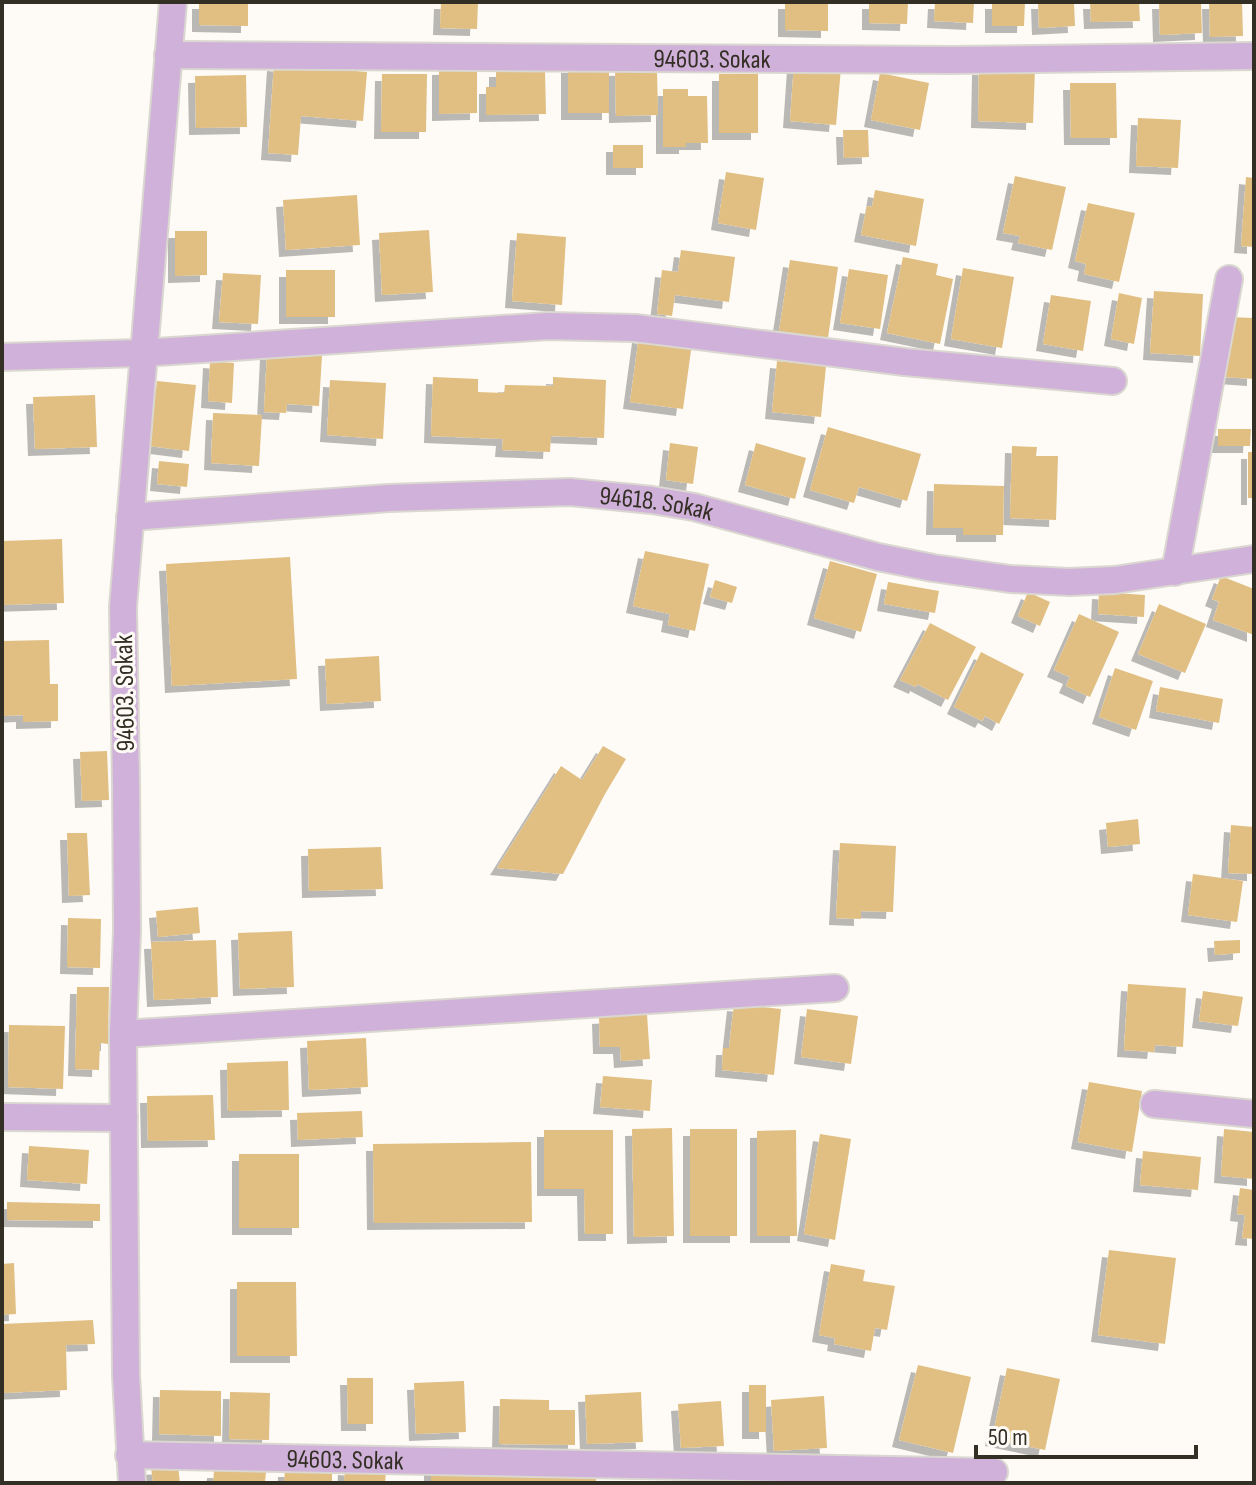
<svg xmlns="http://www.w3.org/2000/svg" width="1256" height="1485" font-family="'Sofia Sans Condensed',sans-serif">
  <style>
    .building { fill: #e1bf82; filter: url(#shadow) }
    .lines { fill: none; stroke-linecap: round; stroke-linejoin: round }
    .street-casing { stroke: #dad6d0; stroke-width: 30 }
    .street { stroke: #d0b1da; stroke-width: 26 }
    .labels { text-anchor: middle; stroke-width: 6; stroke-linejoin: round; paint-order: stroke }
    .street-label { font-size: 26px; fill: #342f25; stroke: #fefbf6 }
  </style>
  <defs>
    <filter id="shadow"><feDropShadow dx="-7" dy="7" stdDeviation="0" flood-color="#0004"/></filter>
  </defs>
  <rect width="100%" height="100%" fill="#fefbf6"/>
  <path class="building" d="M199 2H248V26L199 25Z
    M441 2H478L477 29 440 28Z
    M785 2H828V31L785 30Z
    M869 2H908L907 24 869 23Z
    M935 2H974L973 23 934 21Z
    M992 2H1025L1024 26H992Z
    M1038 2H1074L1075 26 1039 28Z
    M1090 2H1139L1140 21 1091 22Z
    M1159 2H1201L1202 33 1160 35Z
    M1209 2H1242L1243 36 1210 37Z
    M274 64 367 72 363 121 301 116 298 155 268 153Z
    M794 64 841 68 836 125 790 121Z
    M568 66H609V113H568Z
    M477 67V113L439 114V68Z
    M657 68 658 115 616 116 615 69Z
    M979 68 1035 69 1033 123 978 121Z
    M496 70H545L546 114 486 115V87H496Z
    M880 73 929 83 920 130 871 120Z
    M382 74H427L426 132H381Z
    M719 74H758V133H719Z
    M246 75 247 127 196 128 195 76Z
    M1070 83H1116L1117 138H1071Z
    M663 89H688V96H707L708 143H686V147H663Z
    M1138 118 1181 120 1178 168 1136 166Z
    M843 130H868L869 157 844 158Z
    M613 145H643V168H613Z
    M726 172 764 178 756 230 718 223Z
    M1015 176 1066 187 1052 250 1018 243 1020 236 1003 233Z
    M1246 177 1254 178V247L1241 246Z
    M875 190 924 199 916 246 861 235 867 206 872 207Z
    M357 195 360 245 286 250 283 200Z
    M1088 203 1135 213 1119 282 1084 274 1086 264 1075 261Z
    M429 230 433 292 382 295 379 233Z
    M175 231H207V275L175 276Z
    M517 233 566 237 562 305 512 301Z
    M681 250 735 257 729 302 675 295 672 316 657 314 662 270 678 272Z
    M903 257 938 264 936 275 953 279 940 344 887 333Z
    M790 260 838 267 828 338 779 331Z
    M963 268 1014 277 1002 348 951 339Z
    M849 269 888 275 880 329 840 323Z
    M286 270H335V317H286Z
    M223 273 261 275 258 324 219 322Z
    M1154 291 1203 294 1200 356 1150 353Z
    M1119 293 1142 298 1134 344 1111 339Z
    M1051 295 1091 301 1083 351 1043 344Z
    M1228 317 1254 318V379L1225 377Z
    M639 336 692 343 683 409 630 402Z
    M267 352 322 355 319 406 287 404 286 413 264 412Z
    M210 361 234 363 232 403 208 401Z
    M777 361 826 366 821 417 772 412Z
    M433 377 478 379V392L504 393 505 385 553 386V377L606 380 604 438 551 436 550 452 502 450 503 439 431 436Z
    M330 380 386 383 383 439 327 435Z
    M157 381 196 385 189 451 149 446Z
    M95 395 97 447 35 449 33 397Z
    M213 413 262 415 259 466 211 463Z
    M828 427 921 454 907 501 859 487 854 503 810 490Z
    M1218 429H1251L1250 446H1218Z
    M670 443 698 447 693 484 666 480Z
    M756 443 806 458 795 499 745 485Z
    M1012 446 1037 447 1036 456H1058L1056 520 1010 518Z
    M1248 452H1254V498H1248Z
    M159 461 189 464 187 487 157 484Z
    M934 484 1004 486 1003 535H963V528H933Z
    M62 539 64 603 2 605V541Z
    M645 551 709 564 695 631 668 625 670 614 633 606Z
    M290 557 297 679 172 686 166 564Z
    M830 561 877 574 861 632 814 618Z
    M1221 576 1254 589V635L1213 620 1219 602 1212 599Z
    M715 580 737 587 732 603 710 597Z
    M888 582 939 591 935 613 884 604Z
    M1028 592 1050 602 1040 626 1018 616Z
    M1099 592 1145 595 1144 617 1098 614Z
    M1159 604 1206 624 1185 673 1138 654Z
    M1079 614 1119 632 1090 697 1066 686 1070 677 1054 670Z
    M930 623 976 647 948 700 917 684 916 687 900 680Z
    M49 640 50 684H58V721L23 722V715L2 716V641Z
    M981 652 1024 674 999 724 985 716 982 721 954 707Z
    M379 656 381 701 327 704 325 659Z
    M1115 668 1153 681 1136 730 1099 717Z
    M1160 687 1223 699 1219 723 1156 711Z
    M603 746 626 759 605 794 563 874 497 868 561 766 582 780Z
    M107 751 109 800 82 801 80 752Z
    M1138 819 1140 844 1108 847 1106 823Z
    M1231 825 1254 827V874L1228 873Z
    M67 833H87L90 895 69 896Z
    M840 843 896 846 893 912 861 911V919L836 918Z
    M381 847 383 889 309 891 308 849Z
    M1193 874 1243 881 1237 922 1188 915Z
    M198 907 200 933 158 937 156 911Z
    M68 918 101 919 100 968 67 967Z
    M292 931 294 987 240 989 238 933Z
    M216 940 218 997 154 1000 151 942Z
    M1240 940V953L1215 955 1214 941Z
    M1128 984 1186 988 1183 1047 1155 1045 1154 1052 1124 1050Z
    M77 987H109L108 1044 100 1043 99 1070 75 1069Z
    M1203 991 1243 997 1238 1026 1199 1021Z
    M734 1004 781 1009 774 1075 722 1070 723 1048H729Z
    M807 1009 858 1016 851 1064 801 1057Z
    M647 1014 650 1059 621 1061 620 1047H600L599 1017Z
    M9 1025 65 1026 63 1089 8 1087Z
    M366 1038 368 1087 309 1090 307 1041Z
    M288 1061 289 1110 228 1111 227 1063Z
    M603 1076 652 1080 650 1111 600 1107Z
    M1089 1082 1142 1091 1132 1152 1078 1142Z
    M213 1095 215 1140 148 1141 147 1096Z
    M362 1111 363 1137 298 1140 297 1113Z
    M672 1128 674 1236 634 1237 632 1129Z
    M690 1129H737V1236H690Z
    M1224 1129 1254 1132V1179L1221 1176Z
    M544 1130H613V1234H585L584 1189H544Z
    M796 1130 797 1236H757V1131Z
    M820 1134 851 1139 835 1240 804 1234Z
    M531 1142 532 1222 374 1223 373 1144Z
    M29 1146 89 1150 87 1184 27 1180Z
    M1143 1151 1201 1157 1198 1190 1140 1185Z
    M239 1154H299V1228H239Z
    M1240 1188 1254 1190V1239L1242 1238 1245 1215 1237 1214Z
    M7 1202 100 1204V1221L7 1220Z
    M1109 1250 1176 1258 1165 1344 1098 1335Z
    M14 1263 16 1314 2 1315V1264Z
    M831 1264 865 1270 863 1281 895 1286 887 1330 875 1328 871 1351 834 1344 835 1338 819 1335Z
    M237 1282H296L297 1356H237Z
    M93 1320 95 1344 66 1345 67 1390 2 1393V1324Z
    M918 1365 971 1377 953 1453 899 1440Z
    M1007 1368 1060 1379 1045 1450 992 1439Z
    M347 1378H373V1424H348Z
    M464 1381 466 1432 416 1434 414 1383Z
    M749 1385H766V1432H749Z
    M160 1390 221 1391V1436L159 1434Z
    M230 1392 270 1393 269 1440 229 1439Z
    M641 1392 643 1442 587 1444 585 1395Z
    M824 1396 827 1448 774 1451 771 1400Z
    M500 1399 549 1400V1410H575V1445L499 1444Z
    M721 1401 724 1446 681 1448 678 1404Z
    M431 1461 596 1468V1483H431Z
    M178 1466 180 1483H153L151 1468Z
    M345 1468 386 1471 385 1483H344Z
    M285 1470H332V1483H284Z
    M214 1471 266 1472 265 1483H213Z"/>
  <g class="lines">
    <defs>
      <g id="street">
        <path id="s1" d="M168 55 952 60 1254 56"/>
        <path d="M2 357 142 353 548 326 635 328 905 362 1113 381"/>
        <path id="s2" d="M130 517 389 498 570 492 652 500 694 507 878 557 933 568 1010 579 1069 582 1115 580 1254 559"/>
        <path d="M1175 572 1229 279"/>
        <path d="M123 1034 835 988"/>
        <path d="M1154 1104 1254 1114"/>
        <path d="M2 1117 124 1118"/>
        <path id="s3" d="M129 1455 994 1472"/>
        <path d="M132 1483 126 1375 123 1034 127 931 126 783 123 607 173 2"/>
      </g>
    </defs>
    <use href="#street" class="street-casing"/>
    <use href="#street" class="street"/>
  </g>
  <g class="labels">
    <g class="street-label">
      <text dy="9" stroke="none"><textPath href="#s1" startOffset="544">94603. Sokak</textPath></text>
      <text dy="9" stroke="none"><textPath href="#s2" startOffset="528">94618. Sokak</textPath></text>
      <text transform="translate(124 693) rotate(-91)" y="9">94603. Sokak</text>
      <text dy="9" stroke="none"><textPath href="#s3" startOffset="216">94603. Sokak</textPath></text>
    </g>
  </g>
  <rect width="1256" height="1485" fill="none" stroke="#342f25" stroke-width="8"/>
  <path d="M976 1445v12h220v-12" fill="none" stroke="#342f25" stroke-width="4"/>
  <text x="988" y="1445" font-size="24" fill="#342f25" stroke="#fefbf6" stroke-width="6" paint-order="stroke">50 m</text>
</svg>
